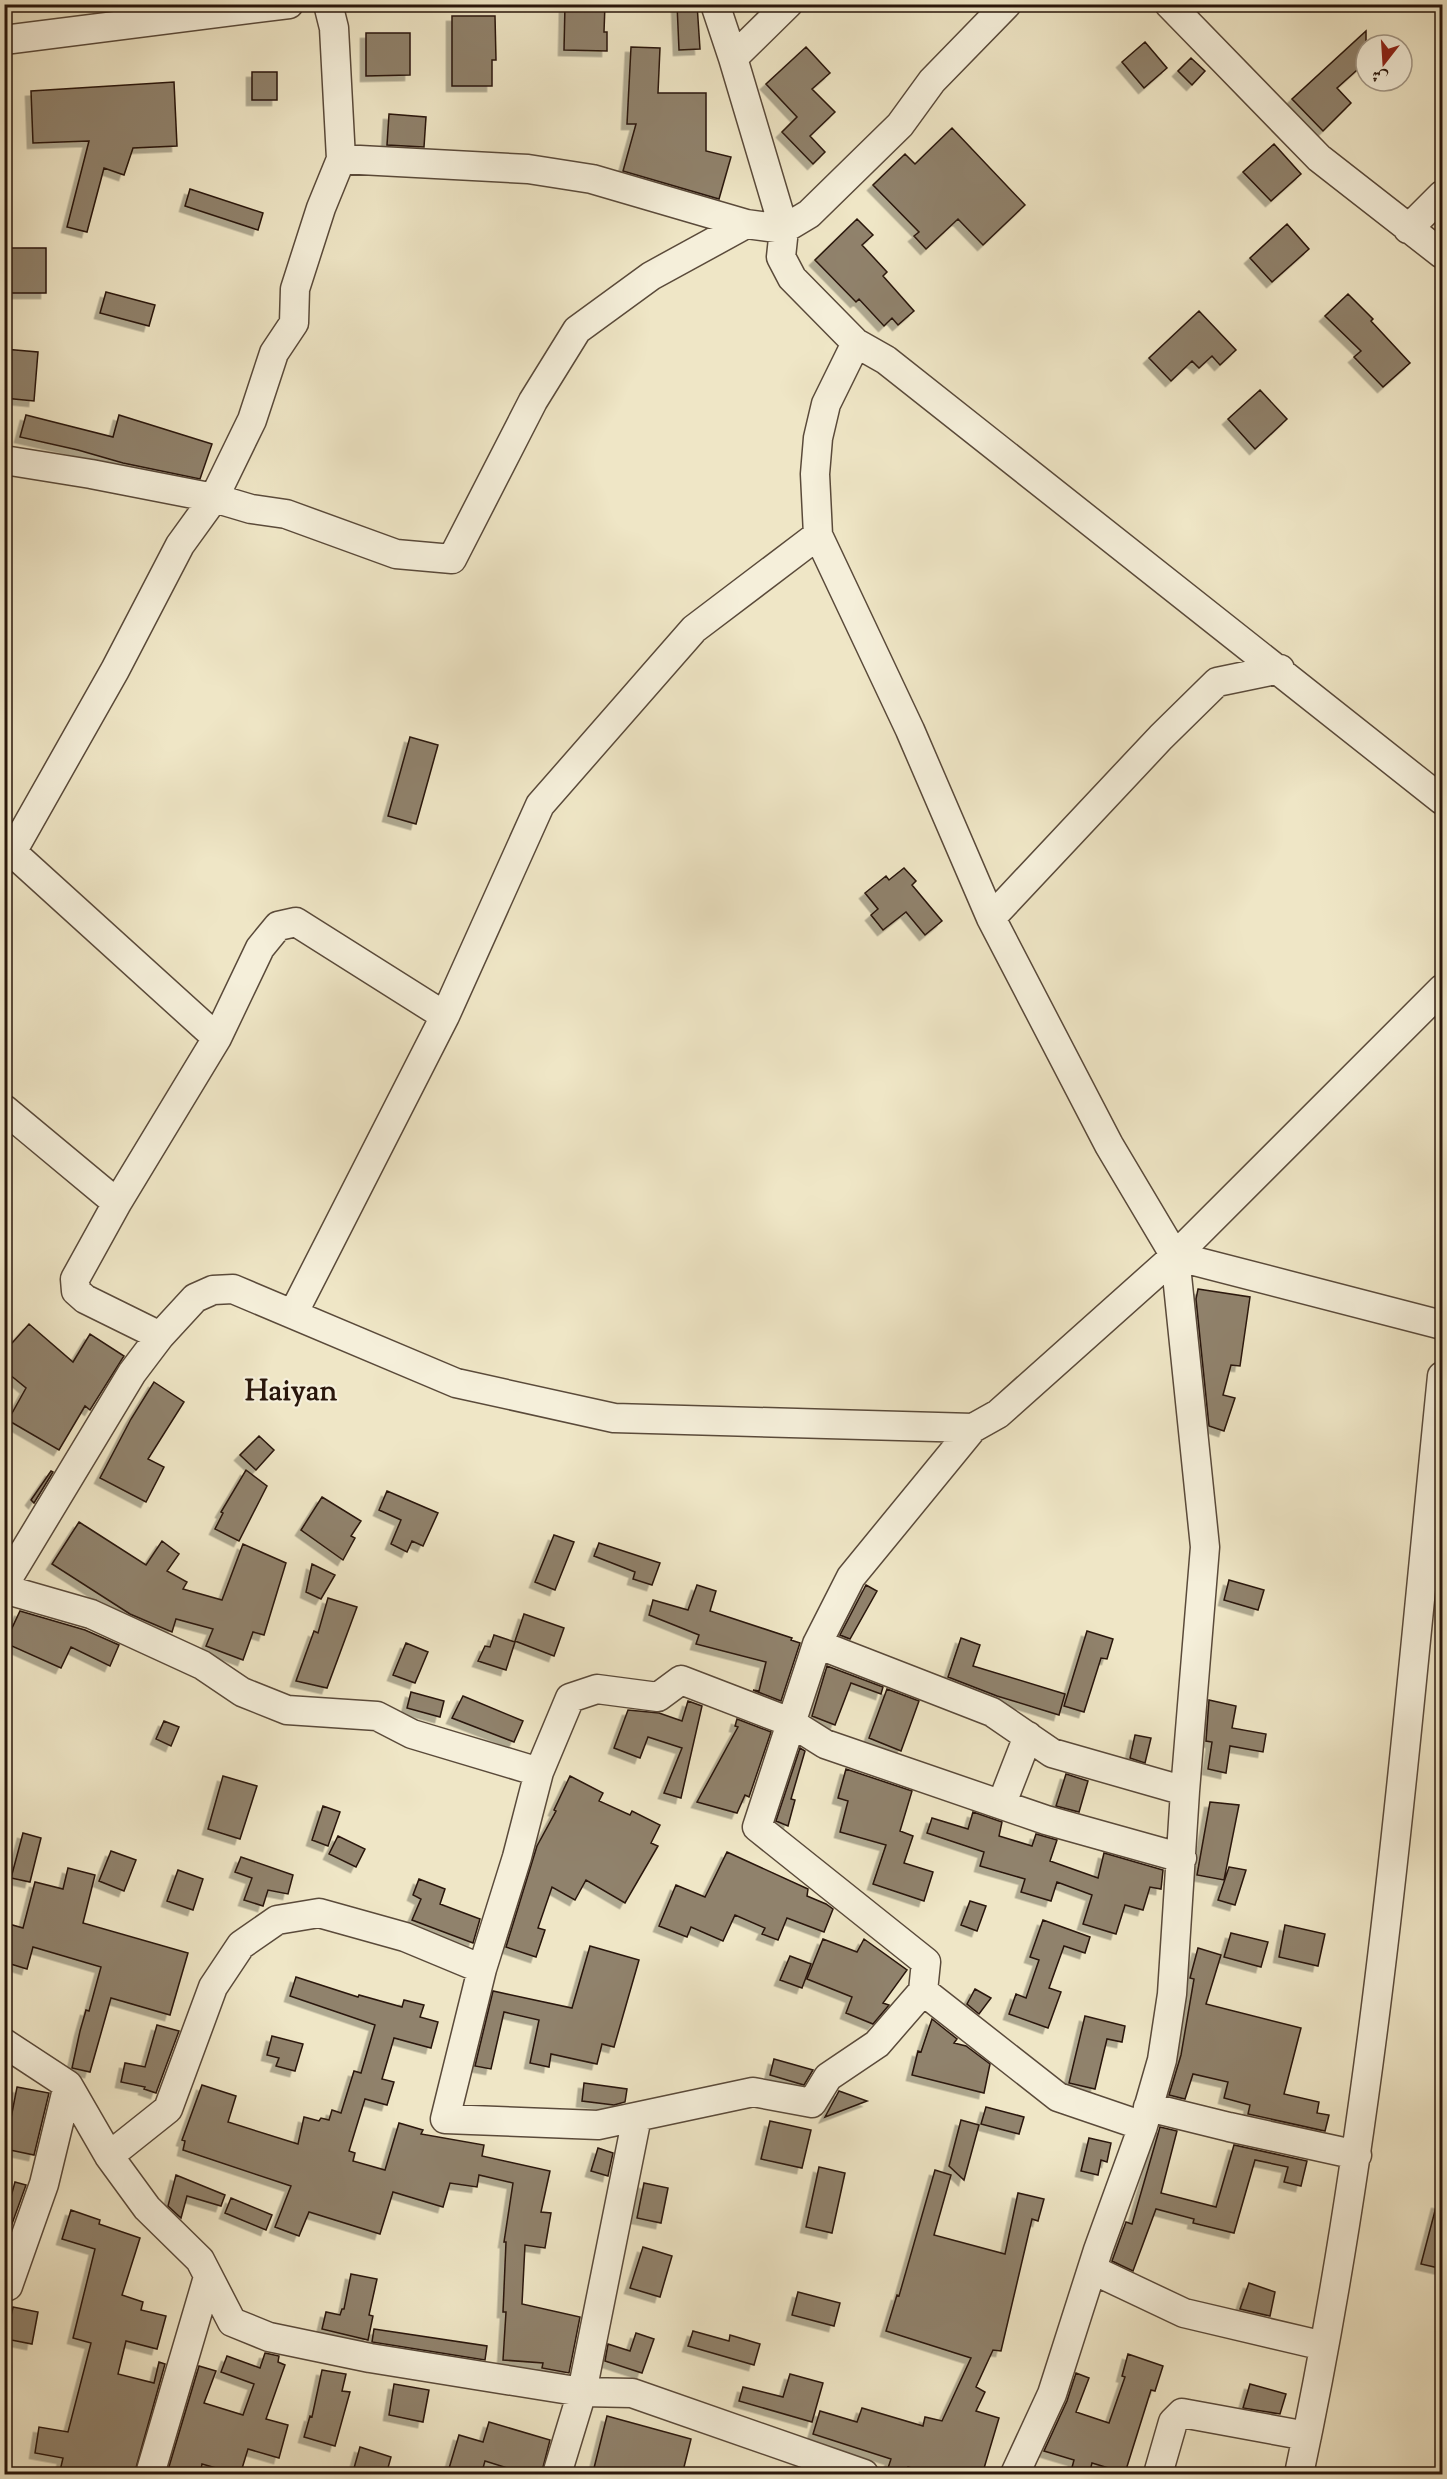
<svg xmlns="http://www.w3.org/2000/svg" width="1447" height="2479" font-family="'Sorts Mill Goudy',Amiri,serif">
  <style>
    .building { fill: #90826c; stroke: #29160b; stroke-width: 1.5; filter: url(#shadow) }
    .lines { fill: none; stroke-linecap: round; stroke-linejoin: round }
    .minor-casing { stroke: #5a4a3a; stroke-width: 31 }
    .minor { stroke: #f5efda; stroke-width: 28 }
    .labels { text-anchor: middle; stroke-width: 4.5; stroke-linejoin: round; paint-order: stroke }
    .district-label { font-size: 30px; font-weight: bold; fill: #29160b; stroke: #f5efda }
  </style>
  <defs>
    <filter id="shadow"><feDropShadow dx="-5.5" dy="5.5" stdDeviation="0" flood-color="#0004"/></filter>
  </defs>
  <rect width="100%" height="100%" fill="#efe6c6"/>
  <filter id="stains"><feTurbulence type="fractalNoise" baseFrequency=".00333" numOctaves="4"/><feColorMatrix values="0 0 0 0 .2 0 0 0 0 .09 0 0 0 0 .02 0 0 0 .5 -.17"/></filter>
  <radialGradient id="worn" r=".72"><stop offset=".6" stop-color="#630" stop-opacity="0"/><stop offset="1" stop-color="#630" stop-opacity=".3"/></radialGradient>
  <path class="building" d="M565 4H605L604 32H607V51L564 50Z
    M677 4H697L700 49 679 50Z
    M452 16H495L496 60H492V86H452Z
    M1366 31V62L1337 88 1351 103 1323 131 1292 99Z
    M366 33H410V75L366 76Z
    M1145 42 1167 68 1144 88 1122 62Z
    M631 47 660 48 658 93H706V151L731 157 719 199 623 171 636 124H627Z
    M806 47 830 73 812 89 835 112 810 136 825 152 813 164 782 132 797 117 766 84Z
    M1191 58 1205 71 1192 85 1178 71Z
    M252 72H277V100H252Z
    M174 82 177 146 133 148 124 175 104 168 87 232 67 227 89 141 33 143 31 91Z
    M389 114 426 117 424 147 387 145Z
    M952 128 1025 205 983 245 958 219 926 249 914 236 919 232 873 185 905 154 915 164Z
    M1274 144 1301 174 1271 201 1243 172Z
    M190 189 263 213 258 230 185 206Z
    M857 219 873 235 862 245 887 272 883 276 914 311 898 325 892 318 884 326 859 299 856 302 815 260Z
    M1287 224 1309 249 1272 282 1250 258Z
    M4 248H46V293H4Z
    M106 292 155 305 149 326 100 313Z
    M1348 294 1373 319 1371 321 1410 363 1383 387 1354 357 1361 351 1325 316Z
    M1199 311 1236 350 1220 365 1212 356 1199 368 1192 361 1171 381 1149 358Z
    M4 349 38 352 34 401 4 398Z
    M1260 390 1287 419 1255 449 1228 419Z
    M26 415 113 437 119 415 212 444 200 479 123 463 78 450 20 437Z
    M410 737 438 745 416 824 388 816Z
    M904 868 916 881 912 885 942 921 925 935 906 912 883 930 871 915 878 909 865 893 886 876 889 880Z
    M1198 1289 1250 1297 1240 1366 1231 1365 1223 1395 1235 1398 1224 1431 1209 1426 1196 1299Z
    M29 1324 73 1362 90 1334 124 1356 90 1410 85 1406 59 1450 11 1422V1415L26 1388 4 1370V1352Z
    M154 1382 184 1402 148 1459 164 1467 146 1502 100 1478 131 1419Z
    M259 1436 274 1450 256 1470 240 1455Z
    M246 1470 267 1486 239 1541 215 1529 223 1513 221 1512Z
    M51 1471 53 1472 34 1503 31 1500Z
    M387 1491 438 1513 423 1546 412 1541 407 1552 391 1544 401 1520 379 1510Z
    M322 1497 361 1521 351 1536 355 1538 343 1560 301 1530Z
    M79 1522 146 1565 162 1541 179 1554 167 1571 187 1582 183 1589 222 1600 243 1544 286 1563 264 1635 253 1632 243 1660 206 1646 213 1629 176 1619 172 1632 130 1614 52 1564Z
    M554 1535 574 1542 555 1590 535 1582Z
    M599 1543 660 1563 652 1585 633 1579 635 1572 594 1556Z
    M312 1564 335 1575 321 1599 306 1592Z
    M1229 1580 1264 1590 1258 1610 1224 1600Z
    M697 1585 716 1591 710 1611 792 1638 791 1640 800 1643 781 1701 753 1690 759 1691 766 1662 696 1644 699 1635 649 1615 653 1600 688 1610Z
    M866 1585 877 1591 850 1639 840 1635Z
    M328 1598 357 1607 327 1688 296 1681 314 1631 318 1633Z
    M20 1611 85 1630 119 1645 110 1666 71 1647 61 1668 5 1643Z
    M524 1614 564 1628 554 1656 515 1641Z
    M1087 1631 1113 1639 1107 1659 1101 1658 1084 1712 1064 1706Z
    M494 1635 515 1642 506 1670 478 1661 485 1646 490 1647Z
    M961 1638 980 1645 973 1666 1065 1694 1059 1715 997 1696 948 1677Z
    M406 1643 428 1652 415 1683 393 1675Z
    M827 1666 883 1687 881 1694 851 1683 835 1725 812 1716Z
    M887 1689 919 1701 901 1751 869 1738Z
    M411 1692 444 1701 440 1717 407 1708Z
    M463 1696 523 1721 514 1742 452 1718Z
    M1209 1700 1236 1706 1232 1728 1266 1734 1263 1752 1230 1746 1226 1773 1208 1769 1212 1742 1206 1741Z
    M688 1701 702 1706 681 1798 664 1793 682 1748 648 1737 640 1758 614 1748 628 1710 659 1713 682 1721Z
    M737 1719 771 1732 749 1797 745 1795 737 1813 697 1802 738 1727 735 1726Z
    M164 1721 179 1727 171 1746 156 1739Z
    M1135 1735 1151 1738 1145 1763 1130 1758Z
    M800 1748 805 1751 791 1799 795 1800 788 1826 776 1821Z
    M846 1769 912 1791 900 1831 913 1836 904 1863 933 1872 924 1901 873 1884 886 1845 840 1832 848 1801 838 1798Z
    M1066 1774 1088 1781 1079 1812 1056 1806Z
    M223 1776 257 1786 240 1839 208 1829Z
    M570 1776 603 1793 599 1801 630 1815 632 1811 660 1825 651 1843 658 1846 625 1903 586 1880 575 1900 552 1887 538 1928 545 1930 536 1957 506 1947 537 1846 556 1811 554 1810Z
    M1210 1802 1239 1805 1224 1880 1197 1875Z
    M323 1806 340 1812 328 1846 312 1840Z
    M973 1812 1002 1822 999 1836 1032 1846 1036 1834 1057 1840 1050 1861 1098 1878 1104 1853 1163 1870 1161 1889 1150 1887 1143 1910 1125 1905 1116 1934 1083 1924 1092 1895 1057 1882 1051 1901 1021 1892 1025 1879 980 1866 984 1852 927 1833 932 1818 968 1829Z
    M23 1833 41 1838 30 1882 11 1878Z
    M338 1836 365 1849 356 1867 329 1854Z
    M111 1851 136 1860 124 1891 99 1881Z
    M727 1852 808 1889 807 1896 826 1904 833 1909 824 1932 787 1918 778 1940 762 1934 765 1928 735 1915 723 1941 691 1927 687 1937 659 1926 676 1885 705 1897Z
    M241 1857 293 1875 288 1894 268 1890 263 1906 244 1900 252 1878 235 1872Z
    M1229 1867 1246 1870 1235 1905 1218 1900Z
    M68 1868 95 1875 83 1923 188 1953 170 2015 111 1998 90 2072 72 2068 80 2031 86 2010 89 2011 101 1967 33 1947 27 1969 4 1962V1940L9 1924 23 1928 35 1882 63 1889Z
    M178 1870 203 1879 193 1910 167 1901Z
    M419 1879 445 1889 440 1904 480 1919 473 1943 412 1920 421 1899 413 1895Z
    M970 1901 986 1906 977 1931 961 1925Z
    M1043 1920 1090 1937 1085 1953 1064 1946 1049 1988 1061 1992 1048 2028 1009 2014 1016 1994 1026 1998 1039 1960 1030 1957Z
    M1285 1925 1325 1934 1318 1966 1279 1957Z
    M1231 1933 1268 1942 1261 1967 1224 1957Z
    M823 1939 857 1952 864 1939 907 1970 883 2003 889 2005 873 2024 846 2013 852 1997 807 1979Z
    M590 1946 639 1960 614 2047 602 2044 597 2064 551 2054 549 2067 530 2063 539 2020 504 2012 491 2069 475 2066 493 1991 572 2008Z
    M1198 1948 1221 1955 1206 2004 1301 2028 1284 2094 1319 2102 1317 2113 1329 2115 1325 2131 1248 2114 1250 2105 1224 2098 1228 2082 1193 2074 1185 2099 1169 2095 1181 2055 1194 1979 1190 1978Z
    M790 1956 811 1964 802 1988 780 1980Z
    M296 1977 358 1997 359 1995 402 2007 404 2000 424 2005 420 2017 438 2022 431 2048 394 2038 382 2079 394 2082 387 2105 365 2099 349 2151 355 2153 353 2161 385 2170 399 2123 423 2130 421 2134 484 2145 482 2156 550 2171 541 2212 551 2213 545 2248 525 2245 522 2304 580 2317 569 2373 542 2368 543 2363 503 2360 506 2312H503L506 2242H504L513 2183 479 2175 477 2187 450 2183 443 2207 393 2192 380 2234 309 2212 299 2236 275 2227 291 2186 183 2150 185 2141 182 2140 202 2085 236 2096 228 2122 298 2144 304 2117 319 2121 321 2118 329 2120 332 2110 341 2113 354 2071 361 2073 375 2025 290 1996Z
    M975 1989 991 1998 979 2014 967 2004Z
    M1085 2016 1125 2026 1122 2042 1107 2039 1095 2089 1069 2083Z
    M932 2019 957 2039 954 2043 966 2046 990 2064 984 2093 912 2075 918 2051 921 2052Z
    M157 2025 179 2031 156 2093 144 2089 145 2087 121 2082 125 2063 145 2067Z
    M272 2036 303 2044 295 2071 276 2066 279 2058 267 2055Z
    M774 2059 813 2070 804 2085 770 2075Z
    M584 2083 627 2089 625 2102 614 2105 582 2101Z
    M17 2087 49 2093 34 2155 5 2149Z
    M839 2091 867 2101 825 2117Z
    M986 2107 1024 2117 1019 2134 981 2124Z
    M961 2120 979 2125 964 2180 949 2166Z
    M770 2121 811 2130 802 2168 761 2159Z
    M1160 2127 1177 2131 1161 2193 1216 2207 1234 2145 1307 2161 1301 2186 1284 2182 1288 2167 1255 2160 1234 2233 1193 2223 1194 2219 1156 2209 1133 2271 1112 2261 1126 2222 1132 2224Z
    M1089 2138 1111 2143 1107 2162 1101 2160 1098 2175 1081 2171Z
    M598 2148 613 2153 608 2176 591 2171Z
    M819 2167 845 2173 832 2233 806 2227Z
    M935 2170 951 2175 934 2235 1005 2254 1018 2193 1044 2199 1038 2221 1032 2219 1001 2351 993 2350 976 2387 985 2392 976 2411 999 2418 982 2475H935L908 2467 906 2474 888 2468 891 2459 813 2434 820 2411 857 2422 862 2408 923 2426 925 2417 942 2421 971 2358 886 2331 897 2295 899 2296Z
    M176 2175 225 2195 221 2206 187 2196 181 2218 168 2206Z
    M15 2182 26 2185 4 2246V2210L7 2211Z
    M644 2183 668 2188 661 2223 637 2218Z
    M231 2198 272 2215 266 2230 225 2213Z
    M1437 2203 1443 2204V2269L1421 2264Z
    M71 2210 100 2220 99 2224 140 2238 122 2295 143 2302 141 2310 166 2316 157 2349 126 2341 118 2374 154 2383 159 2362 165 2364 134 2475H59L63 2458 35 2453 39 2427 68 2432 91 2343 73 2338 95 2249 62 2239Z
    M643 2247 672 2256 660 2297 630 2288Z
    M351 2274 377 2279 369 2315 373 2316 368 2340 322 2329 326 2312 340 2315 342 2309H344Z
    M1249 2283 1275 2292 1270 2316 1240 2309Z
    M798 2292 840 2303 834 2326 792 2315Z
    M13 2307 38 2312 32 2344 6 2339Z
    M374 2329 487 2346 485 2360 372 2342Z
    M693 2331 729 2341 730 2335 760 2344 754 2365 688 2346Z
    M636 2333 654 2339 642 2373 605 2361 608 2344 630 2351Z
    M265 2353 279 2356 278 2362 285 2365 266 2419 288 2425 279 2458 248 2449 240 2475 202 2464 200 2475H185L168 2470 199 2366 216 2371 204 2403 243 2415 254 2384 221 2372 227 2356 260 2368Z
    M1128 2354 1163 2366 1155 2391 1151 2390 1125 2473 1092 2463 1089 2475H1070L1074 2460 1044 2451 1067 2401 1076 2373 1089 2378 1076 2412 1109 2423 1125 2377 1122 2376Z
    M322 2370 346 2374 342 2391 350 2392 335 2446 304 2437 310 2416 312 2417Z
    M790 2374 823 2383 812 2422 739 2401 743 2387 783 2397Z
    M394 2384 429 2390 423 2422 389 2415Z
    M1250 2384 1286 2394 1280 2414 1243 2408Z
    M607 2416 691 2439 683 2471 671 2468 669 2475H604L593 2472Z
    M489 2422 550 2440 541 2475H530L485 2461 481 2475H447L459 2435 483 2442Z
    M360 2447 391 2457 386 2475H352Z"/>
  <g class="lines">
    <defs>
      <path id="minor" d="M715 4 733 58 784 229 781 257 792 278 856 343 886 360 1442 800
        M1169 4 1319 158 1442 254
        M4 40 289 4
        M733 58 788 4
        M341 159 528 169 592 179 746 224
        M1408 229 1442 195
        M856 343 826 404 818 438 815 474 818 535 910 730 991 918 1109 1145 1175 1256 1205 1547 1185 1791 1172 1994 1162 2060 1143 2126 1098 2250 1052 2394 1015 2474
        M4 460 91 474 214 498 252 420 274 353 294 323 295 289 321 208 341 159 334 28 328 4
        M4 851 12 852 217 1038
        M12 852 115 670 180 545 214 498 251 509 286 514 396 554 452 559 533 401 577 330 651 276 746 224 784 229 809 214 900 125 932 81 1007 4
        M991 918 1161 737 1217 682 1280 669
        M4 1109 117 1203
        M1175 1256 1442 1325
        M293 1314 445 1016 540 805 694 629 818 535
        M160 1336 85 1299 76 1291 75 1279 117 1203 217 1038 260 948 278 926 296 922 445 1016
        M973 1428 851 1577 817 1644 757 1827 926 1962 923 1991 877 2044 828 2077 812 2103 753 2092 598 2125 445 2119 482 1969 517 1857 539 1772 570 1698 597 1689 658 1697 681 1680 790 1722 825 1744 1046 1820 1182 1858
        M4 1585 132 1373 160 1336 195 1298 213 1290 233 1289 456 1383 614 1418 973 1428 998 1414 1175 1256 1442 989
        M4 1589 91 1614 202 1665 242 1692 287 1710 377 1716 412 1734 539 1772
        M817 1644 992 1712 1052 1753 1185 1791
        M1002 1803 1028 1736
        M923 1991 1058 2097 1143 2126
        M4 2043 68 2085 109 2156 147 2208 200 2260 232 2322 269 2337 370 2358 582 2392 632 2393 864 2474
        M1148 2107 1229 2127 1357 2155
        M109 2156 168 2109 213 1987 241 1945 277 1920 319 1913 405 1937 482 1969
        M1093 2270 1184 2313 1324 2346
        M4 2288 8 2286 44 2184 68 2085
        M150 2474 208 2277
        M557 2474 582 2392 637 2117
        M1158 2474 1173 2422 1182 2413 1307 2436
        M1299 2474C1376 2114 1405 1743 1442 1376"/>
    </defs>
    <use href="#minor" class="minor-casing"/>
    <use href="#minor" class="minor"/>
  </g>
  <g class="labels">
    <g class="district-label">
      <text x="291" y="1400">Haiyan</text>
    </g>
  </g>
  <rect width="1447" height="2479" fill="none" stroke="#efe6c6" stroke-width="24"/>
  <rect x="6" y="6" width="1435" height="2467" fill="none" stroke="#29160b" stroke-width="3"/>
  <rect x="12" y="12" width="1423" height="2455" fill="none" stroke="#29160b" stroke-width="1.5"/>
  <g transform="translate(1384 63) rotate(197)"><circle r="28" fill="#f5efda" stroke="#a39887" stroke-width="1.5"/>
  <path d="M0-4.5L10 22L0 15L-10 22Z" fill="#8f2418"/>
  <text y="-9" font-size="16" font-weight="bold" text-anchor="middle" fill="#29160b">ش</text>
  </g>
  <rect width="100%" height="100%" filter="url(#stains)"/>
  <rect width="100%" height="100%" fill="url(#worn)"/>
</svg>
